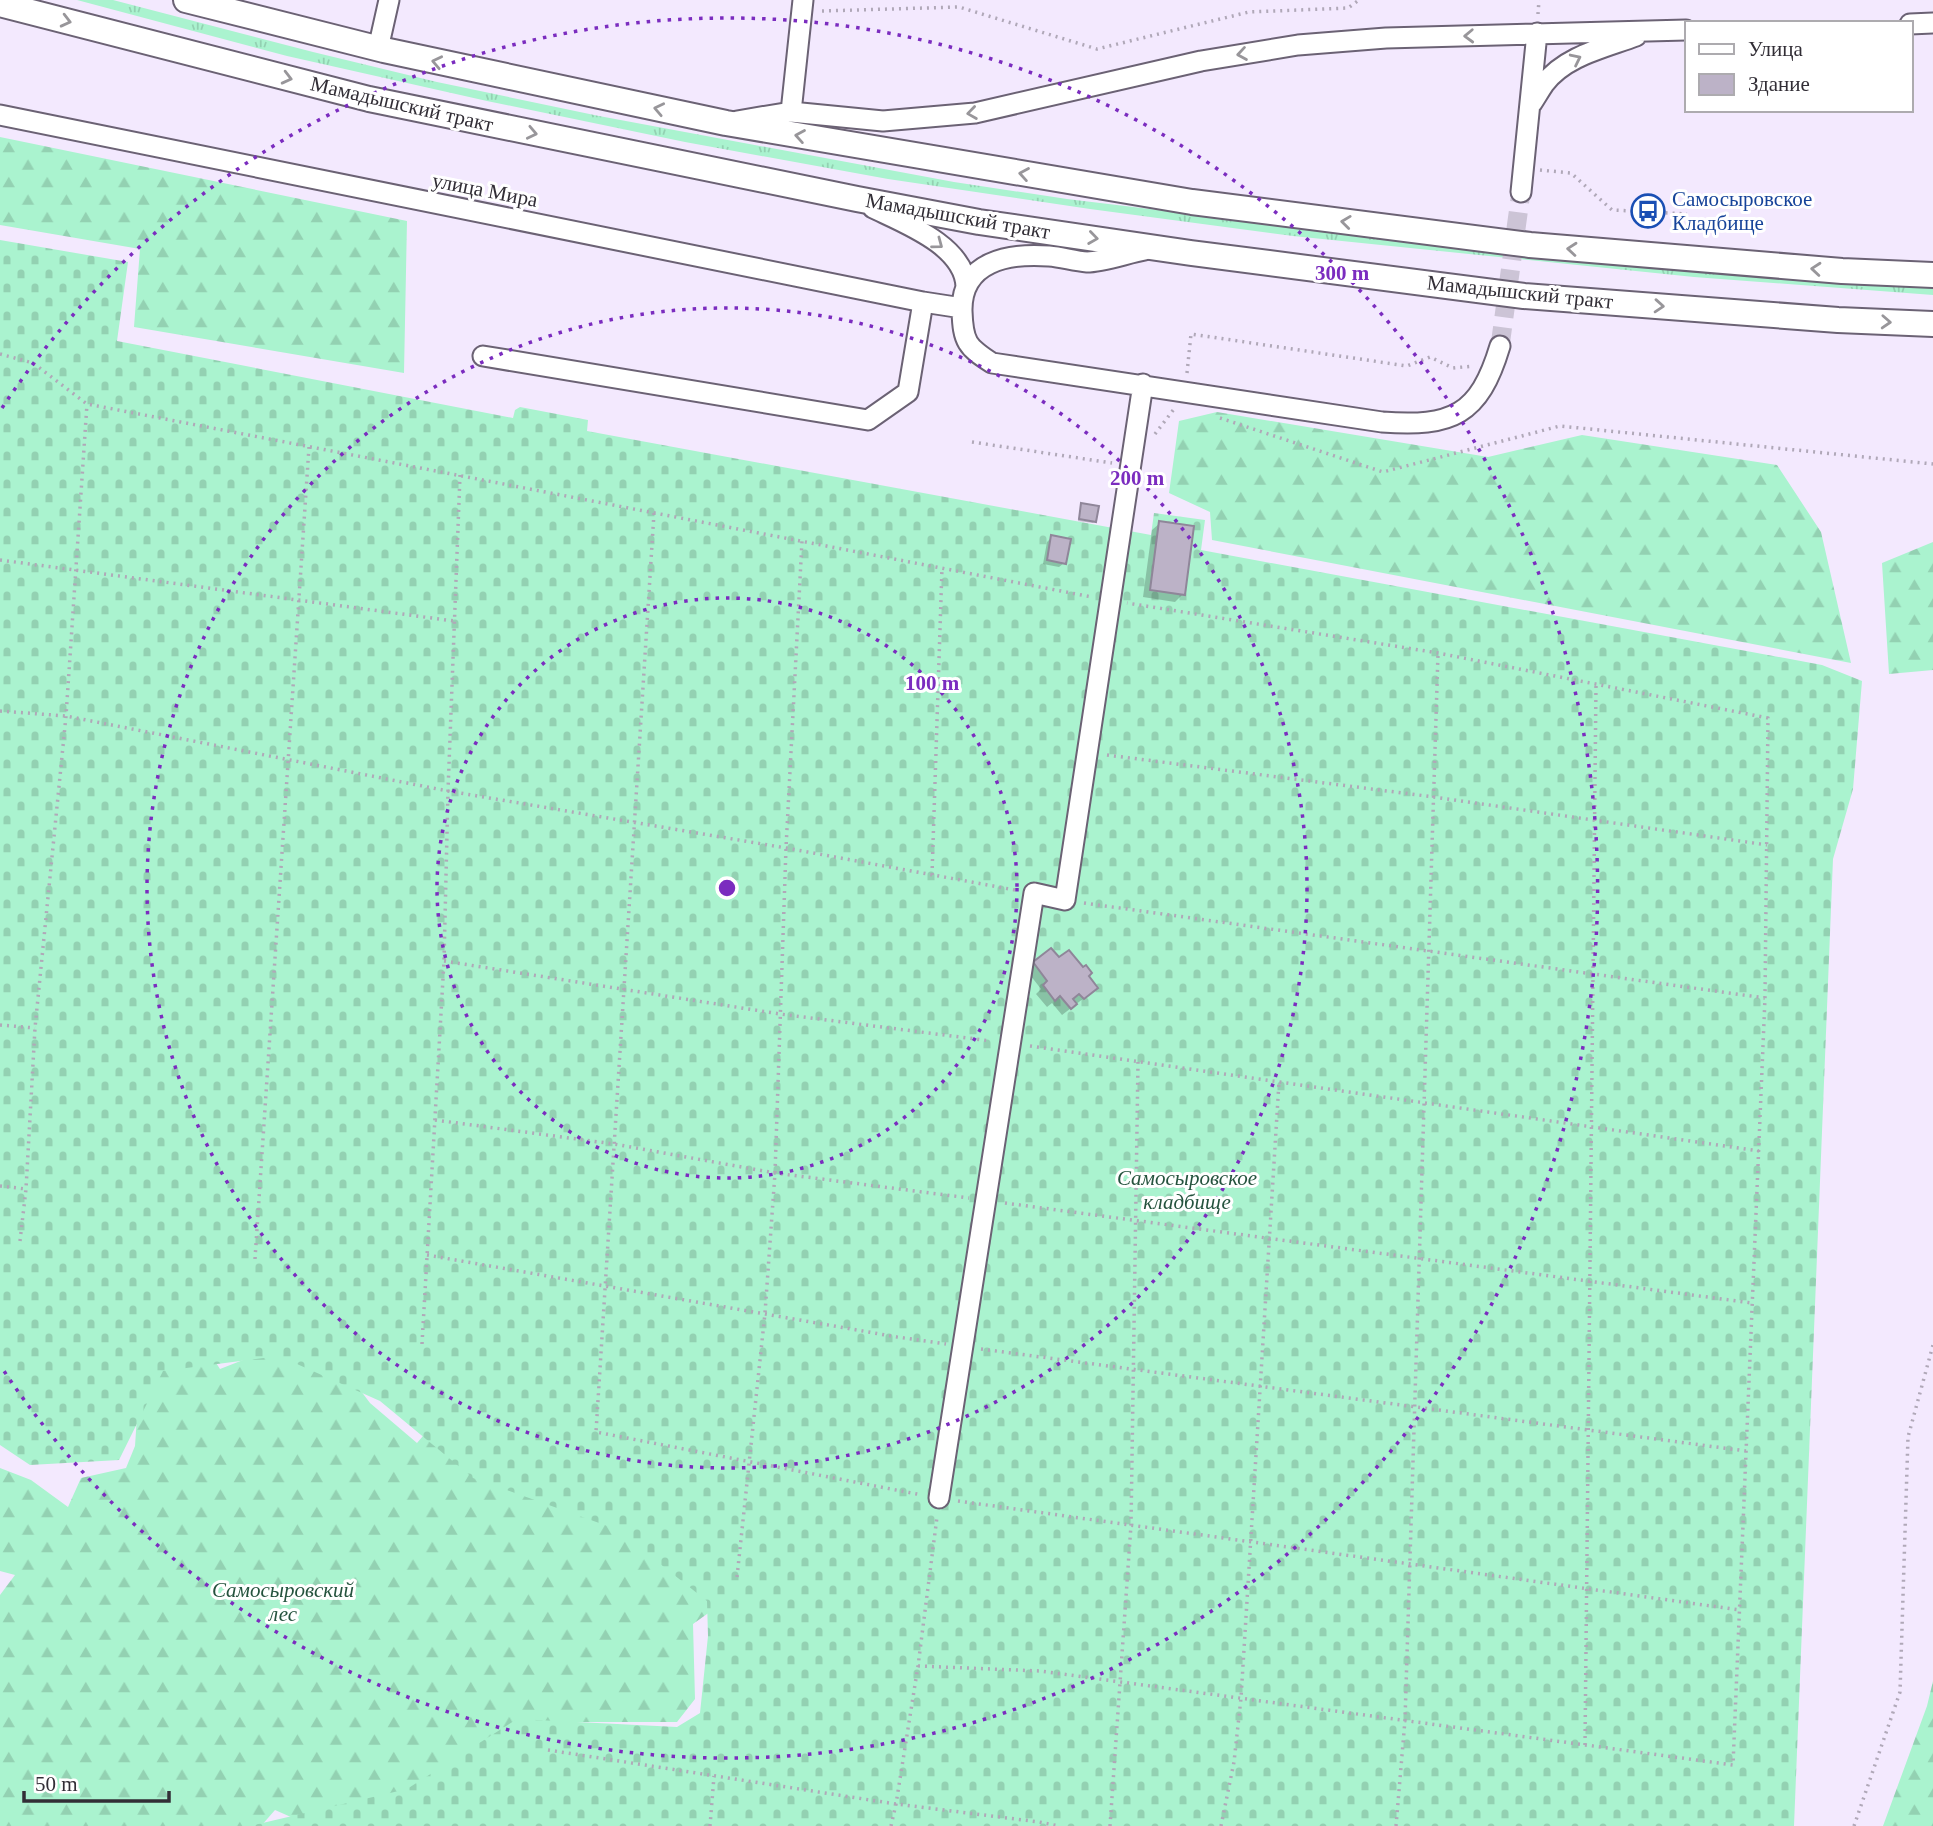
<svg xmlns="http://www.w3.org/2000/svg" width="1933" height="1826" font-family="Georgia,serif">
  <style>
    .grass { fill: url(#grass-tufts) }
    .forest { fill: url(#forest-firs) }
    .cemetery { fill: url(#cemetery-stones) }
    .shadow { fill: #0003 }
    .building { fill: #bcb2c7; stroke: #8f8699; stroke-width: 2 }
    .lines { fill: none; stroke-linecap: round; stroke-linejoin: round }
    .minor-tunnel { stroke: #ccc4d6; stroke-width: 19; stroke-dasharray: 19 10; stroke-linecap: butt }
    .minor-casing { stroke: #6b6274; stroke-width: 23 }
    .major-casing { stroke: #6b6274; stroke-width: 28 }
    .path { stroke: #b0a8b8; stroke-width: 3.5; stroke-dasharray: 2 5; stroke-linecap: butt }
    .minor { stroke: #fff; stroke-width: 19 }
    .major { stroke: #fff; stroke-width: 24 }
    .oneway { stroke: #98969a }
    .ring { fill: none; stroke: #7b2cbf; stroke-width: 3.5; stroke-dasharray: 3.5 7 }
    .labels { text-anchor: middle; stroke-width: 6; stroke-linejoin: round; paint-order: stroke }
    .street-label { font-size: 21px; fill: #322e36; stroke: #fff }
    .transit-label { font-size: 21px; fill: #164399; stroke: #fff; text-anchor: start }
    .park-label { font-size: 21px; font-style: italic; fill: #25533e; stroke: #fff }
    .centre { fill: #7b2cbf; stroke: #fff; stroke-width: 3.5 }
    .ring-label { font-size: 21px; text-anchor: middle; font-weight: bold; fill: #7b2cbf; stroke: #fff; stroke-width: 6; stroke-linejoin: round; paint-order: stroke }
  </style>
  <defs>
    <pattern id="grass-tufts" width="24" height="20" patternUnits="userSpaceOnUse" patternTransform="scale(1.75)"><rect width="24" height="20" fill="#aaf3cf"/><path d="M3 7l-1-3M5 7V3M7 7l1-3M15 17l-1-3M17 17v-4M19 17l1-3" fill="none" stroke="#93d1b2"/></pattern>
    <pattern id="forest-firs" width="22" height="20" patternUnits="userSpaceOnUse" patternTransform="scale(1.75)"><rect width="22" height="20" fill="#aaf3cf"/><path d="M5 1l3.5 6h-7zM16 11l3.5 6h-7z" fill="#93d1b2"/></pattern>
    <pattern id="cemetery-stones" width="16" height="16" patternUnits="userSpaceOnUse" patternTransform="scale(1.75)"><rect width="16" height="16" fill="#aaf3cf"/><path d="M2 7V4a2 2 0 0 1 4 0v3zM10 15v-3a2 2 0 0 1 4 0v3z" fill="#93d1b2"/></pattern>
  </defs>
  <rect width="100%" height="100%" fill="#f3e9fe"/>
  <path class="grass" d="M77 0H113L313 52 437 82 599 116 954 182 1067 199 1348 233 1933 287V295L1694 277 1293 236 1090 209 888 179 685 142 487 101 287 56Z"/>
  <path class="forest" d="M0 137 407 221 404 373 134 327 140 249 0 225Z
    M1217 412 1488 457 1582 435 1777 465 1821 532 1851 663 1212 540 1210 512 1169 493 1179 421Z
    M1933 542V670L1889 674 1882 563Z
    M260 1322 342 1366 370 1403 417 1443 439 1417 735 1594 693 1624 695 1699 677 1722H519L417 1791 300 1821 275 1810 261 1826H0V1595L15 1575 0 1571V1468L31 1480 68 1507 81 1478 126 1468 135 1446 138 1401 161 1359 209 1352 220 1369 243 1360Z
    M1933 1681V1826H1883L1927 1706Z"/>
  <path class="cemetery" d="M0 240 128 262 117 341 513 418 515 410 520 407 588 420 587 431 1151 535 1154 513 1205 520 1201 550 1822 665 1862 681 1853 789 1833 859 1794 1826H250L407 1789 517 1719 677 1727 700 1713 708 1636 707 1601 616 1529 473 1478 380 1401 279 1356 163 1371 119 1460 30 1465 0 1445Z"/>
  <path class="shadow" d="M1082 505 1095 521 1093 523 1078 521Z
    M1160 523 1183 594 1175 602 1143 597 1152 530Z
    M1052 537 1064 563 1059 567 1043 564 1047 542Z
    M1051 950 1059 960 1087 976 1088 995 1062 1015 1052 1003 1047 1007 1036 994 1041 989 1027 971Z"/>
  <path class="building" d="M1081 503 1099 506 1096 522 1079 519Z
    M1159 521 1194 526 1185 595 1150 590Z
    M1051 535 1071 539 1066 564 1047 560Z
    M1051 948 1059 957 1069 950 1083 967 1086 965 1092 973 1089 976 1098 988 1084 999 1079 994 1073 999 1077 1004 1071 1009 1060 996 1055 1001 1043 985 1047 981 1033 962Z"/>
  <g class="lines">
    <path class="minor-tunnel" d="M1500 346 1521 192"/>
    <defs>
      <path id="minor" d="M1910 24 1933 23
        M378 49 389 0
        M1532 103C1536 97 1540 90 1544 84 1565 56 1604 48 1636 36
        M791 112 803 0
        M0 115 923 302 962 308
        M737 121 791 112 883 121 975 113 1201 61 1298 45 1386 38 1686 30
        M1521 192 1537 33
        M873 208C904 223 965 246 966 287
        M1145 250C1128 253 1103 262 1087 262 1074 261 1062 257 1049 256 1009 253 961 261 962 311 963 342 967 347 992 363L1382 422C1452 427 1479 416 1500 346
        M483 356 868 420 908 392 923 302
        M939 1498 1034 893 1065 900 1143 384"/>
      <path id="major" d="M186 0 384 50 726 123 1192 202 1530 245 1842 271 1933 275
        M0 4 369 99 857 199 979 222 1191 253 1524 296 1838 320 1933 324"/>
    </defs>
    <use href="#minor" class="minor-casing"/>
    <use href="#major" class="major-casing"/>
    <path class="path" d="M822 11 959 7 1097 49 1249 12 1348 8 1359 0
      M1538 14 1539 0
      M1540 170 1571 173 1612 210 1687 214
      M0 354 33 363 87 404 1092 597
      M1187 373 1191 334 1407 366 1430 357 1453 368 1474 366
      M1220 418 1383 472 1560 426 1933 464
      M1155 434 1174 409
      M972 442 1112 463
      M654 513 596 1432 922 1495
      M0 560 454 621
      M0 711 66 716 448 791 786 848 1015 890
      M1107 755 1434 797 1767 845
      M932 875 942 568
      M1084 903 1765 998
      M444 961 780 1014 991 1041
      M0 1025 35 1028
      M1030 1046 1759 1151
      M435 1120 614 1144 775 1173 969 1198
      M0 1186 26 1189
      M1005 1203 1752 1303
      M20 1241 26 1189 35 1028 66 716 87 404
      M427 1255 897 1337 946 1344
      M255 1259 309 447
      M422 1344 444 961 448 791 460 475
      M981 1349 1746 1451
      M958 1501 1740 1610
      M737 1577 765 1313 775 1173 786 848 802 541
      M918 1666 1040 1671 1733 1765 1765 998 1768 718 1438 653 1127 603
      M1585 1745 1596 685
      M548 1750 896 1804 1039 1822 1059 1826
      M710 1826 714 1776
      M891 1826 896 1804 918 1666 937 1517
      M1110 1826 1131 1525 1138 1062
      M1221 1826 1234 1762 1241 1698 1279 1082
      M1396 1826 1405 1720 1438 653
      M1854 1826 1900 1692 1908 1437 1933 1345"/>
    <use href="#minor" class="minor"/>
    <use href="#major" class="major"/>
  </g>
  <defs><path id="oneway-chevron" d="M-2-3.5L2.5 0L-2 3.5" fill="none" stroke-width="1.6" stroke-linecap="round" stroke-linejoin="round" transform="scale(1.75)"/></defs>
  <g class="oneway">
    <use href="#oneway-chevron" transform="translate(66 21) rotate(14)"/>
    <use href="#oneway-chevron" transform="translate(1469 36) rotate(178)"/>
    <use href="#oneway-chevron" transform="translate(1242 54) rotate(171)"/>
    <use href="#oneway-chevron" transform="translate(1576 59) rotate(-26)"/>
    <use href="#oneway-chevron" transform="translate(437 62) rotate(-168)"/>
    <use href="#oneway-chevron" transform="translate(287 78) rotate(14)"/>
    <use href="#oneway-chevron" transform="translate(659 109) rotate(-168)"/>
    <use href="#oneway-chevron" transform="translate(972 113) rotate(172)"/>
    <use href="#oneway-chevron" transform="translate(532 133) rotate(12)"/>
    <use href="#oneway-chevron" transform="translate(800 136) rotate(-170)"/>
    <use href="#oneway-chevron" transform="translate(1024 174) rotate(-170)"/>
    <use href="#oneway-chevron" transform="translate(1346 222) rotate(-173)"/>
    <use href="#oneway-chevron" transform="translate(1093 238) rotate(8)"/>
    <use href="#oneway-chevron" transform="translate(938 244) rotate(37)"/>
    <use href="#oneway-chevron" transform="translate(1572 249) rotate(-175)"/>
    <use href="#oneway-chevron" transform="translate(1816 269) rotate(-175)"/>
    <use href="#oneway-chevron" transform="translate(1659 306) rotate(4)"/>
    <use href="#oneway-chevron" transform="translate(1886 322) rotate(3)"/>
  </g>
  <g class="ring">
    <circle cx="727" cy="888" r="290"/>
    <circle cx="727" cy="888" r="580"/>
    <path d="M2 408A870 870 0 1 1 2 1368"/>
  </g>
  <defs>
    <symbol id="bus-ring" viewBox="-11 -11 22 22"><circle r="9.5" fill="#fff" stroke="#1a4fb4" stroke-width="1.5"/><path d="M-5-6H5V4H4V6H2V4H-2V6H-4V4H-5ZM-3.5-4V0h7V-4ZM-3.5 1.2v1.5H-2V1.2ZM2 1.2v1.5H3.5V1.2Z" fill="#1a4fb4"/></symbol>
  </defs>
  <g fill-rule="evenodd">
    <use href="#bus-ring" x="1629" y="192" width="38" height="38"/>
  </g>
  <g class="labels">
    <g class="street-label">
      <text transform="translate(402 104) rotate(13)" y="7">Мамадышский тракт</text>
      <text transform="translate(485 190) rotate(11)" y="7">улица Мира</text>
      <text transform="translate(958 216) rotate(10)" y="7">Мамадышский тракт</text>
      <text transform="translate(1520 292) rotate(6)" y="7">Мамадышский тракт</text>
    </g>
    <g class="transit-label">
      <text x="1672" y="206">Самосыровское<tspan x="1672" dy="24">Кладбище</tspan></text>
    </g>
    <g class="park-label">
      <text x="1187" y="1185">Самосыровское<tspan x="1187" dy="24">кладбище</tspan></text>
      <text x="283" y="1597">Самосыровский<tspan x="283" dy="24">лес</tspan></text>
    </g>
  </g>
  <circle cx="727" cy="888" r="10" class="centre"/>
  <g class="ring-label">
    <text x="1342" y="280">300 m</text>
    <text x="1137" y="485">200 m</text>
    <text x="932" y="690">100 m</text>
  </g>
  <rect x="1685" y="21" width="228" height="91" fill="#ffffff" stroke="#adabaf" stroke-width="2"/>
  <rect x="1699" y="44" width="35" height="10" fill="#ffffff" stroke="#adabaf" stroke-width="2"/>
  <text x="1748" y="56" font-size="21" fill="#322e36">Улица</text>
  <rect x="1699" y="74" width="35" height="21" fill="#bcb2c7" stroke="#adabaf" stroke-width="2"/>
  <text x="1748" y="91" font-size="21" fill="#322e36">Здание</text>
  <path d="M24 1791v10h145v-10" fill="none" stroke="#322e36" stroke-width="3.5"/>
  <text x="35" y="1791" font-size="21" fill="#322e36" stroke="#ffffff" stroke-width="5" paint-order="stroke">50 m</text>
</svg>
